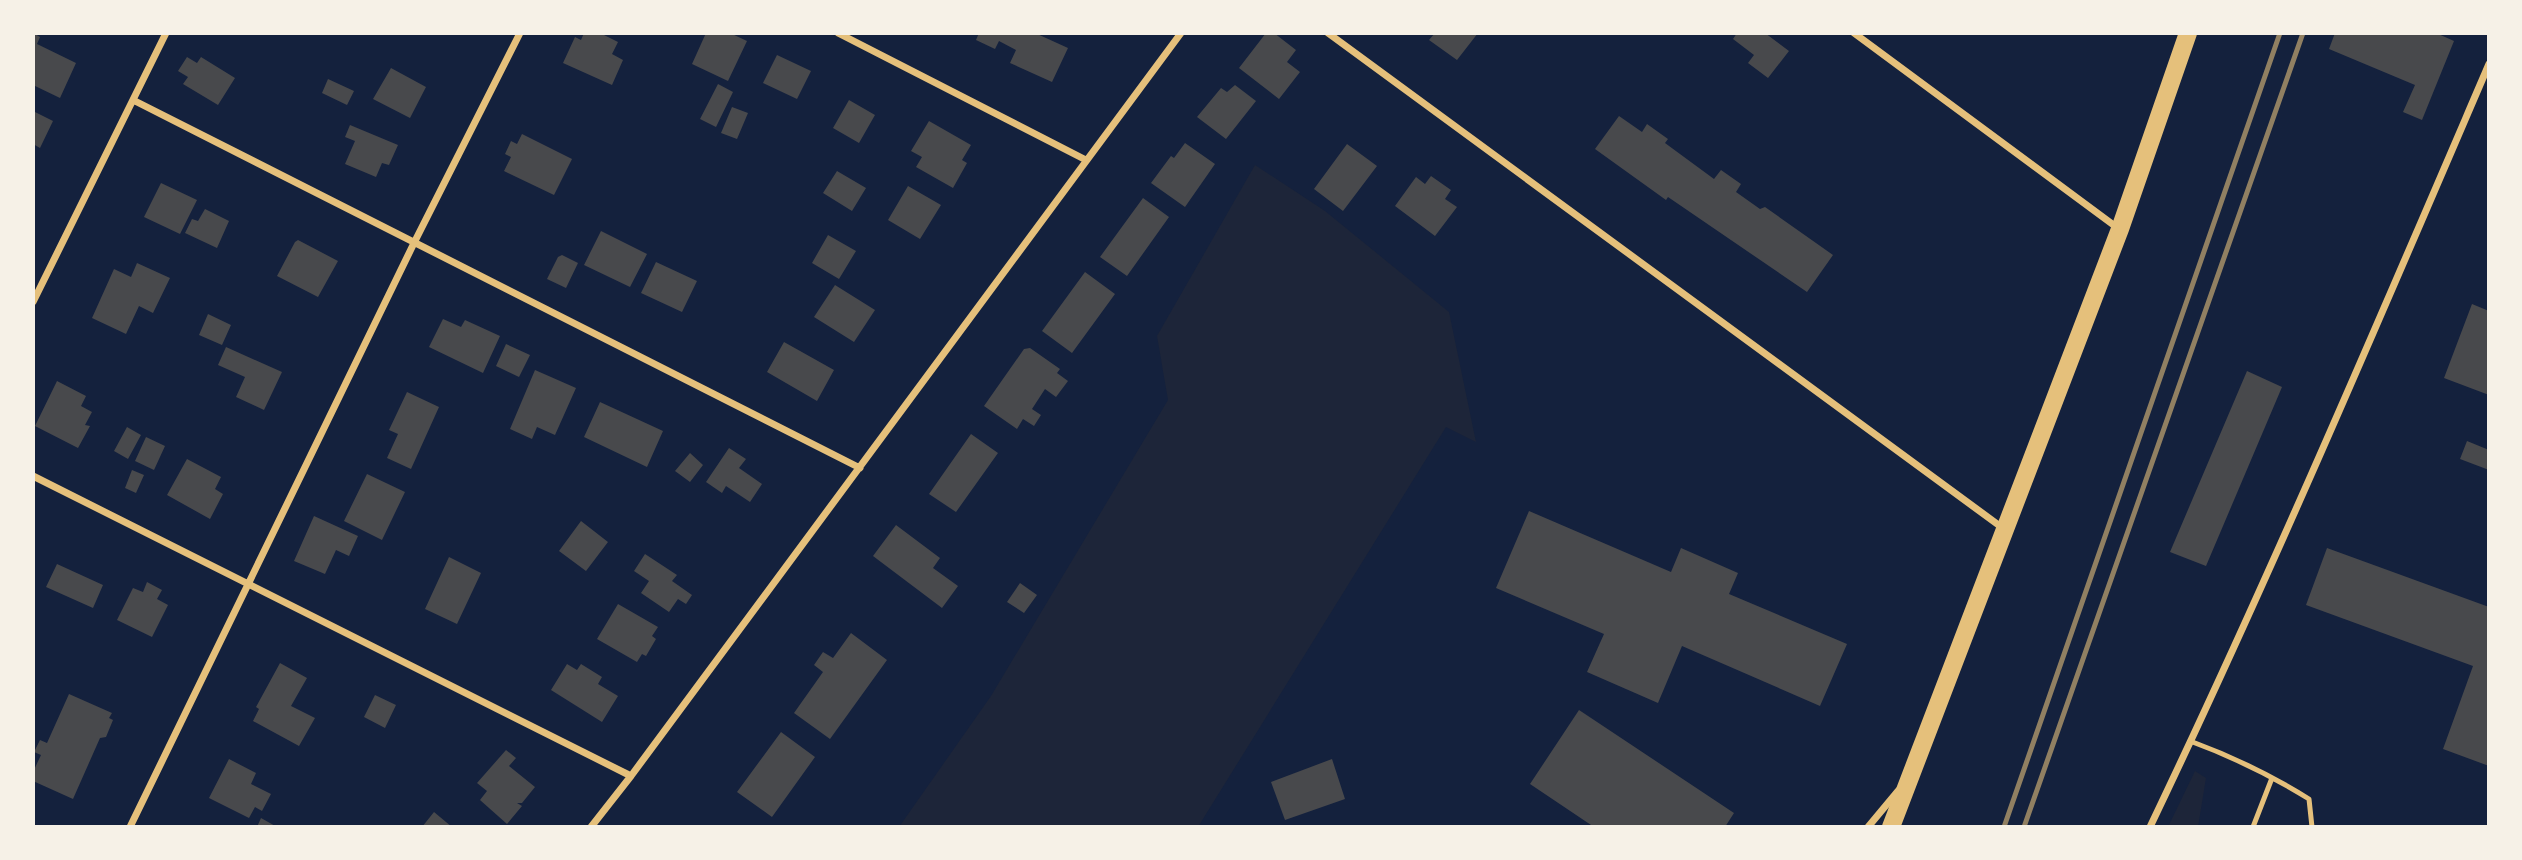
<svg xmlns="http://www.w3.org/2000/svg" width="2522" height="860" font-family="Ubuntu,sans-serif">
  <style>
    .green { fill: #1d2539 }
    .building { fill: #48494c }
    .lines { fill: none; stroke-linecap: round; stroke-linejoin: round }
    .service { stroke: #e5c07b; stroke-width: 5 }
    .minor { stroke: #e5c07b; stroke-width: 7 }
    .primary { stroke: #e5c07b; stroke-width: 18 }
    .rail { stroke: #918062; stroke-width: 5 }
  </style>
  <rect width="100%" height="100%" fill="#14213d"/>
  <path class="green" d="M1255 165 1325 211 1449 312 1476 442 1446 427 1198 827H899L991 696 1168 400 1157 336Z
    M2195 771 2206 778 2198 827H2168Z"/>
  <path class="building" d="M33 33 40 37 37 44 76 63 60 98 33 85Z
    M584 33H600L618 42 612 54 623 60 612 85 563 63 575 37 581 40Z
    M706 33H730L747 41 728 81 692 64Z
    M979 33H1035L1068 48 1052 82 1010 63 1016 50 999 41 995 49 976 40Z
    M1266 33H1274L1296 50 1287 62 1300 72 1279 99 1239 68Z
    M1435 33H1478L1457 60 1429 40Z
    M1737 33H1765L1789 51 1768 78 1748 63 1754 55 1733 39Z
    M2335 33H2436L2454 41 2422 120 2403 112 2415 85 2329 49Z
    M777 55 811 71 797 99 763 83Z
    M187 57 197 63 201 57 235 78 218 105 183 84 188 77 178 71Z
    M391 68 426 87 410 118 373 99Z
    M328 79 354 91 347 105 322 93Z
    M718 84 733 92 716 127 700 119Z
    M1235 85 1256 101 1226 139 1197 117 1221 88 1227 92Z
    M849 100 875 115 859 143 833 128Z
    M732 107 748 113 737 139 721 133Z
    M33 111 53 121 40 148 33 144Z
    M1619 116 1642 132 1647 124 1668 139 1665 143 1714 179 1721 170 1741 184 1736 192 1760 209 1765 207 1833 255 1807 292 1668 197 1666 200 1595 149Z
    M929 121 971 145 962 160 967 163 953 188 916 167 922 157 911 151Z
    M350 125 398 145 389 165 382 163 376 177 345 164 355 141 345 137Z
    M522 134 572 159 554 195 504 171 511 157 505 154 511 141 517 144Z
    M1185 143 1215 164 1185 207 1151 183 1171 156 1174 158Z
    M1347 144 1377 166 1343 211 1314 189Z
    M837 171 866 188 852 211 823 193Z
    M1431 176 1451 190 1445 199 1457 207 1435 236 1395 206 1416 177 1425 184Z
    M161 183 197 200 180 234 144 217Z
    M908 186 941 205 920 239 888 220Z
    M1143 198 1169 217 1127 276 1100 257Z
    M205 209 229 221 217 248 185 233 192 219 198 221Z
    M601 231 647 254 630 287 584 265Z
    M828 235 856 251 839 279 812 263Z
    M298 240 338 261 318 297 277 276 295 242Z
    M562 255 578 263 566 288 547 279 558 257Z
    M656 262 697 281 682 312 641 293Z
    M137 263 170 278 153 313 139 306 126 334 92 318 114 269 131 277Z
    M1085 272 1115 294 1072 353 1042 331Z
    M835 285 875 310 854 342 814 317Z
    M2472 304 2489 311V395L2444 378Z
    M208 314 231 325 222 345 199 335Z
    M443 319 461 327 465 320 500 336 483 373 429 347Z
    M784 342 834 370 817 401 767 372Z
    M506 344 530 355 519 377 496 366Z
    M226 347 282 372 264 410 236 397 245 377 218 365Z
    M1030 348 1060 369 1057 373 1068 381 1056 397 1045 389 1032 409 1041 415 1034 426 1023 419 1017 429 984 406 1024 349Z
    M535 370 576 388 555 435 537 427 532 439 510 429Z
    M2247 371 2282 387 2206 566 2170 552Z
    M57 381 86 396 81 406 92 412 85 425 90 426 78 448 35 426Z
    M407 392 439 407 411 469 387 458 398 434 389 430Z
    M600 402 663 431 647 467 584 437Z
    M127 427 141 435 128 459 114 451Z
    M971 434 998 453 956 512 929 494Z
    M146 437 165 446 154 470 135 461Z
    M2467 441 2489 450V470L2460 459Z
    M729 448 746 459 739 468 762 484 750 502 726 486 722 493 706 482Z
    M690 453 703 465 690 482 675 471Z
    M187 459 221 477 215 489 223 494 210 519 167 495Z
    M132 470 144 475 136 493 125 488Z
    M367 474 405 492 382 540 344 521Z
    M1529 511 1671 572 1681 548 1738 573 1729 594 1847 644 1820 706 1682 646 1658 703 1587 672 1604 634 1496 588Z
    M314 516 358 536 349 556 336 550 325 574 294 561Z
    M581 521 608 542 586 571 559 551Z
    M896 525 940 558 933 568 958 586 942 608 873 556Z
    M2327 548 2489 607V766L2443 749 2473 666 2306 605Z
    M645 554 677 575 672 581 692 595 686 604 678 599 669 612 641 593 649 581 634 571Z
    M449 557 481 573 457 624 425 609Z
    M57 564 103 585 93 608 46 587Z
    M147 582 162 590 157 599 168 605 152 637 117 620 133 588 143 592Z
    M1020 583 1037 595 1024 613 1007 602Z
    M618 604 658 627 652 636 656 639 646 656 642 654 637 662 597 639Z
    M851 633 887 660 830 739 794 713 823 672 814 665 823 652 833 658Z
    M280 663 307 678 291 706 315 718 299 746 253 721 259 709 256 707Z
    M567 664 577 670 581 664 602 677 598 684 618 696 602 722 551 690Z
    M69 694 112 713 109 718 113 720 106 737 100 738 73 799 33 781V772L41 755 34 752 40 740 47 743Z
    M375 695 396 705 385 728 364 717Z
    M1579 710 1734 813 1725 827H1594L1530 784Z
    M781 732 815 757 772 817 737 792Z
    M506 750 516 758 509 766 535 787 522 803H517L522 806 507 824 480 800 487 791 477 783Z
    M229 759 256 773 251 784 271 794 262 811 255 807 249 818 209 798Z
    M1332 759 1345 799 1285 820 1271 782Z
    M434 812 452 827H422Z
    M261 818 277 827H257Z"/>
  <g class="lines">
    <path class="service" d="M2190 741C2231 756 2272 776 2309 799L2312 827
      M2253 827 2272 778"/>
    <path class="minor" d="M838 33 1086 160
      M1328 33 2004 529
      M1854 33 2119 229
      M133 100 860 468
      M33 302 166 33
      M33 476 631 776
      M130 827 414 243 520 33
      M591 827 631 776 1181 33
      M1868 827 1898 791
      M2150 827C2270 576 2379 320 2489 64"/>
    <path class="primary" d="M1891 827 2120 229 2188 33"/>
    <path class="rail" d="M2004 827 2280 33
      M2024 827 2303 33"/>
  </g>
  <rect width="2522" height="860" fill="none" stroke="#f6f1e7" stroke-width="70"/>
</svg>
